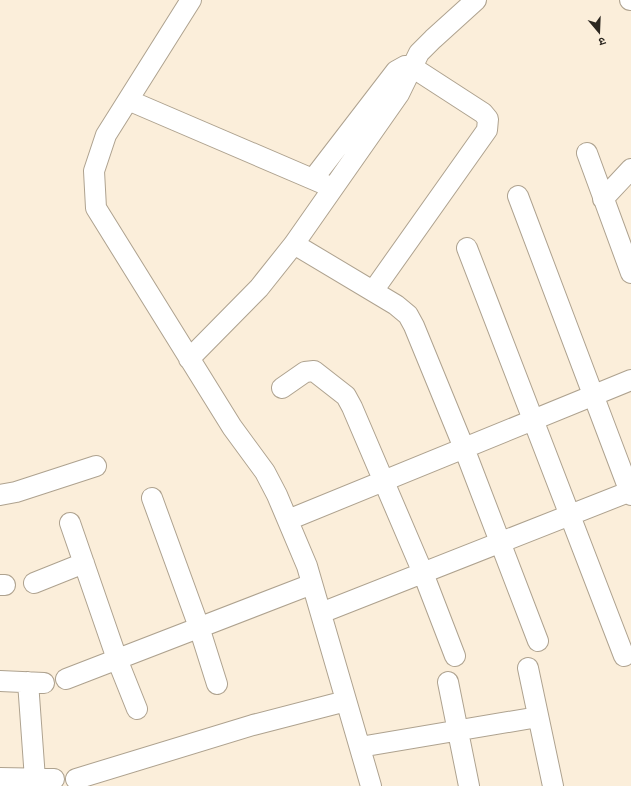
<svg xmlns="http://www.w3.org/2000/svg" width="631" height="786" font-family="'IBM Plex Sans','Noto Sans Devanagari',sans-serif">
  <style>
    .lines { fill: none; stroke-linecap: round; stroke-linejoin: round }
    .minor-casing { stroke: #aea28f; stroke-width: 22 }
    .minor { stroke: #fff; stroke-width: 20 }
  </style>
  <rect width="100%" height="100%" fill="#fbeeda"/>
  <g class="lines">
    <defs>
      <path id="minor" d="M191 0 106 135 94 171 96 208 232 427 265 472 277 495 307 566 371 786
        M630 0H631
        M128 100 324 184
        M587 153 631 273
        M313 179 396 71 405 66 412 67 483 113 488 119 487 130 373 291
        M518 196 631 495
        M603 199 631 169
        M294 244 396 305 408 315 414 326 464 448 538 641
        M467 248 624 656
        M189 359 259 288 294 244 399 94 419 53 433 39 476 0
        M282 388 305 372 314 371 346 396 352 407 423 573 455 656
        M0 495 16 492 96 466
        M152 498 199 627 217 684
        M288 520 631 380
        M70 523 117 659 137 709
        M34 583 84 563
        M0 585H5
        M321 613 631 491
        M528 668 553 786
        M66 679 312 584
        M0 681 44 683
        M28 682 35 779
        M448 682 469 786
        M360 747 538 717
        M0 778 54 779
        M76 779 253 725 346 701"/>
    </defs>
    <use href="#minor" class="minor-casing"/>
    <use href="#minor" class="minor"/>
  </g>
  <g transform="translate(599 32) rotate(161)" stroke="#fbeeda" stroke-width="3" paint-order="stroke">
  <path d="M0-3L7 15L0 10L-7 15Z" fill="#2c2720"/>
  <text y="-6" font-size="11" font-weight="bold" text-anchor="middle" fill="#2c2720">उ</text>
  </g>
</svg>
